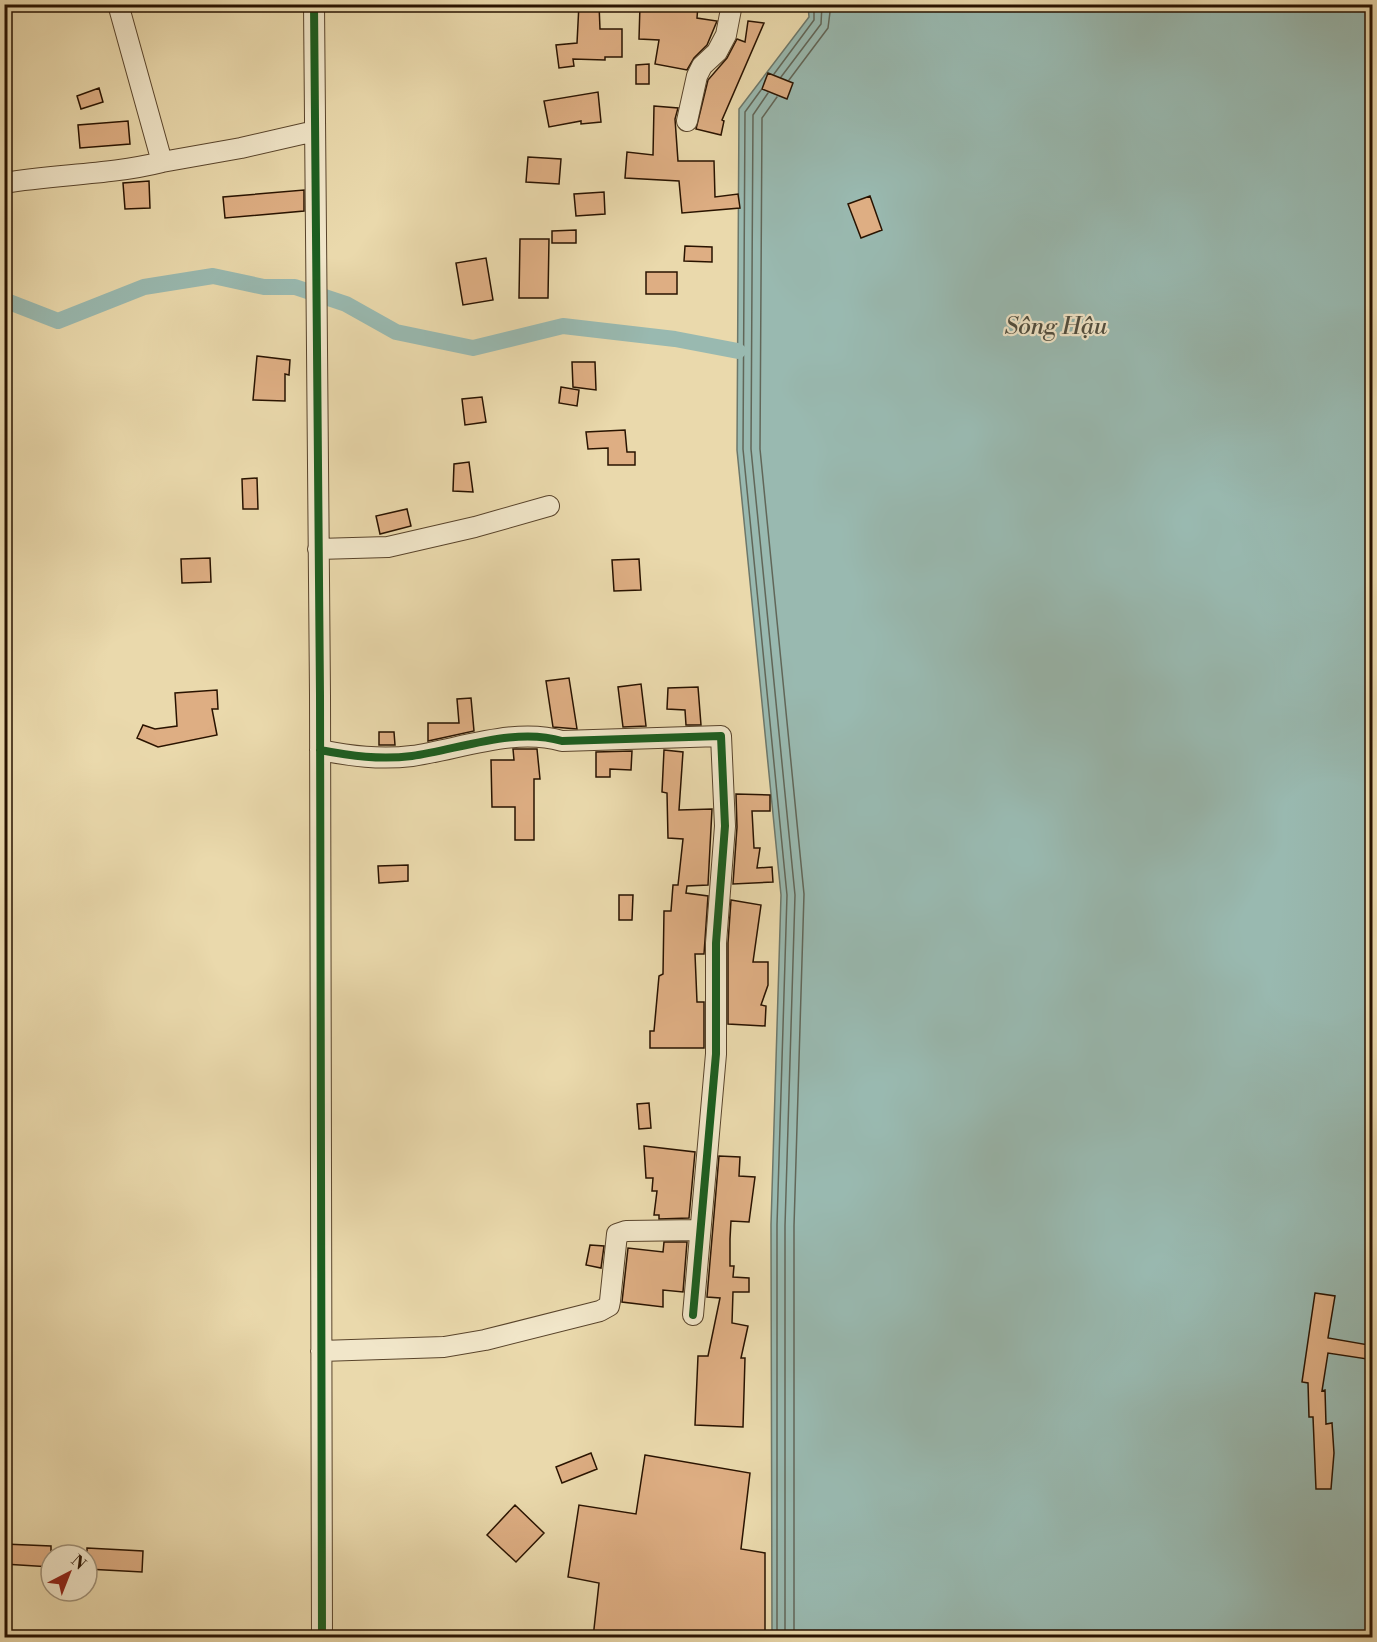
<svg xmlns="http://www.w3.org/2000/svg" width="1377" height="1642" font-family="'Libre Bodoni',serif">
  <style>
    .water { fill: #99b9b0; stroke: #6c776a; stroke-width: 1.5 }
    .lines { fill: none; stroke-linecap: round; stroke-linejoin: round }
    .shore { stroke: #616658; stroke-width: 1.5 }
    .canal { stroke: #99b9b0; stroke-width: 16 }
    .building { fill: #deae83; stroke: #291300; stroke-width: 1.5 }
    .minor-casing { stroke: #59442b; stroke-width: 22 }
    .minor { stroke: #f1e6c9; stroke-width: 20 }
    .cycleway-casing { stroke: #f1e6c9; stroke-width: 11 }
    .cycleway { stroke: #1b5e20; stroke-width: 8 }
    .labels { text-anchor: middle; stroke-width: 4.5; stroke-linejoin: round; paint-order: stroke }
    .water-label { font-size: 24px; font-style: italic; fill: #504d3e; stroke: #f1e6c9 }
  </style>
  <rect width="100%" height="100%" fill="#ead9ac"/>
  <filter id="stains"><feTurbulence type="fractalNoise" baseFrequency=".00333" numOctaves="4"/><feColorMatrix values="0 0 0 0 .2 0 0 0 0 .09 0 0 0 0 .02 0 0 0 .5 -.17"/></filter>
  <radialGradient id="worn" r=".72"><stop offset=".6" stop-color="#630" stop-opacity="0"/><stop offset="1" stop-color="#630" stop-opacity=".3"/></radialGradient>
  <path class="water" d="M808 5H1372V1637H772L771 1225 781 895 737 450 739 109 809 17Z"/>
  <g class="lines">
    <path class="shore" d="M774 74 814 20V4
      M781 77 821 24 822 4
      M789 80 828 28 831 4
      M761 90 745 112 743 449 787 895 777 1225V1638
      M768 93 753 115 751 449 795 895 785 1226V1638
      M777 97 762 118 760 449 804 894 794 1226V1638"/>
    <path class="canal" d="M4 300 58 321 144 287 213 276 264 287H295L346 304 396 332 473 348 563 326 675 339 738 351"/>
  </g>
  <path class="building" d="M579 4H599L600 29H622V57H605V60L573 59 574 66 559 68 556 45 577 43Z
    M675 4 698 5 697 18 717 21 707 45 694 58 687 70 655 64 659 40 639 39 640 5Z
    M748 21 764 23 722 120 724 121 721 135 696 129 708 80 727 58 737 39 745 42Z
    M649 64V84H636V65Z
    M768 73 793 83 787 99 762 89Z
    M99 88 103 102 81 109 77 96Z
    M598 92 601 122 581 124V121L549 127 544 101Z
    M654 106 678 108 675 119 678 161H714L715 197 738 194 740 208 682 213 679 181 625 178 627 152 653 155Z
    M128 121 130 144 80 148 78 125Z
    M528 157 561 159 559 184 526 182Z
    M149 181 150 208 125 209 123 183Z
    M304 190V211L225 218 223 197Z
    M604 192 605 214 576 216 574 194Z
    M870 196 882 230 861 238 848 204Z
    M576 230V243H552V231Z
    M520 239H549L548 298H519Z
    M685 246 712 247V262L684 261Z
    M486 258 493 300 463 305 456 263Z
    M646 272H677V294H646Z
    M257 356 290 360 289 375 285 374V401L253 400Z
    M572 362H595L596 390 573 387Z
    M561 387 579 390 577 406 559 403Z
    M482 397 486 422 465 425 462 399Z
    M625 430 627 452H635V465H608V448L588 449 586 432Z
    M469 462 473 492 453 491 454 464Z
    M257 478 258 509H243L242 479Z
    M407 509 411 526 380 534 376 516Z
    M210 558 211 582 182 583 181 559Z
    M639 559 641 590 614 591 612 560Z
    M569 678 577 729 553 727 546 681Z
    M641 684 646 726 623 727 618 687Z
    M698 687 701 725H686L685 710 667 709 668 688Z
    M217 690 218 709H212L217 735 158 747 137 738 143 725 155 729 177 726 175 693Z
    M471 698 474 731 428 741V723H459L457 699Z
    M379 732H394L395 745H379Z
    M513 749H537L540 779H534V840H515V807H492L491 760H514Z
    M664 750 683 752 679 810 712 809 708 885 687 886 686 893 708 896 704 954H695L697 1002H704V1048H650V1031H654L659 976 663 974 664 911H671L673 885H678L683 839 668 838 667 793 662 792Z
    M632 751 631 770 610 769V777H596V752Z
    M736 794 770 795V811H752L754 848H760L757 868 772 867 773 882 733 884 737 827Z
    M408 865V881L379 883 378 866Z
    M619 895H633L632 920H619Z
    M731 900 761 905 753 962H768V985L761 1005 766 1006 765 1026 728 1024V943Z
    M649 1103 651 1128 639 1129 637 1104Z
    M644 1146 695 1152 689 1218 659 1219V1215H654L657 1191H652L653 1178H646Z
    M719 1156 740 1157 739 1176 755 1177 749 1222 731 1221 730 1239V1266H734L733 1277 749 1278V1292H733L732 1323 748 1326 741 1358H745L743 1427 695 1425 698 1356H708L720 1298 707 1297Z
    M664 1242H687L683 1292 663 1290V1307L622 1302 628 1248 663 1252Z
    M590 1245 604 1246 601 1268 586 1265Z
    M1315 1293 1335 1296 1328 1338 1369 1345 1367 1359 1328 1353 1322 1391 1325 1390 1326 1424 1332 1423 1334 1453 1331 1489H1316L1313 1417H1309L1308 1383 1302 1382Z
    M591 1453 597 1469 562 1483 556 1467Z
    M645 1455 750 1473 741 1549 765 1553V1638H593L599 1583 568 1577 579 1505 636 1514Z
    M515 1505 544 1533 516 1562 487 1535Z
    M4 1544 51 1546V1567L4 1564Z
    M87 1548 143 1551 142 1572 87 1569Z"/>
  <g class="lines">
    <defs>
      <path id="minor" d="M314 4 320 695 322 1638
        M687 121 697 76 702 66 717 52 726 35 732 4
        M162 162 241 148 315 131
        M4 183C57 174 110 175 162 162L118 4
        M318 549 388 547 475 527 549 506
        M320 750C351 756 380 760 412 756 460 749 515 727 562 741L721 736 725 826 716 943V1054L693 1315
        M321 1351 444 1347 485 1340 600 1311 609 1306 610 1301 617 1234 626 1231 700 1230"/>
    </defs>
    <use href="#minor" class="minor-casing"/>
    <use href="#minor" class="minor"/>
    <defs>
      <path id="cycleway" d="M314 4 320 695 322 1638
        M320 750C351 756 380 760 412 756 460 749 515 727 562 741L721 736 725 826 716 943V1054L693 1315"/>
    </defs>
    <use href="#cycleway" class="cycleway-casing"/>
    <use href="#cycleway" class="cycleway"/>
  </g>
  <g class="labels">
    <g class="water-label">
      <text x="1056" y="334">Sông Hậu</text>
    </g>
  </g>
  <rect width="1377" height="1642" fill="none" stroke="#ead9ac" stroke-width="24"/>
  <rect x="6" y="6" width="1365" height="1630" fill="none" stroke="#291300" stroke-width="3"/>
  <rect x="12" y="12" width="1353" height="1618" fill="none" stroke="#291300" stroke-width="1.5"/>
  <g transform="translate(69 1573) rotate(42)"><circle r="28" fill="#f1e6c9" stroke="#a19279" stroke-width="1.5"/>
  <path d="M0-4.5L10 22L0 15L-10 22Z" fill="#8f2418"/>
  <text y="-9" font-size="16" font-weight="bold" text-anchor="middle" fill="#291300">N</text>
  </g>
  <rect width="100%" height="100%" filter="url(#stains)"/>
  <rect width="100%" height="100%" fill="url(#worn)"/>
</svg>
